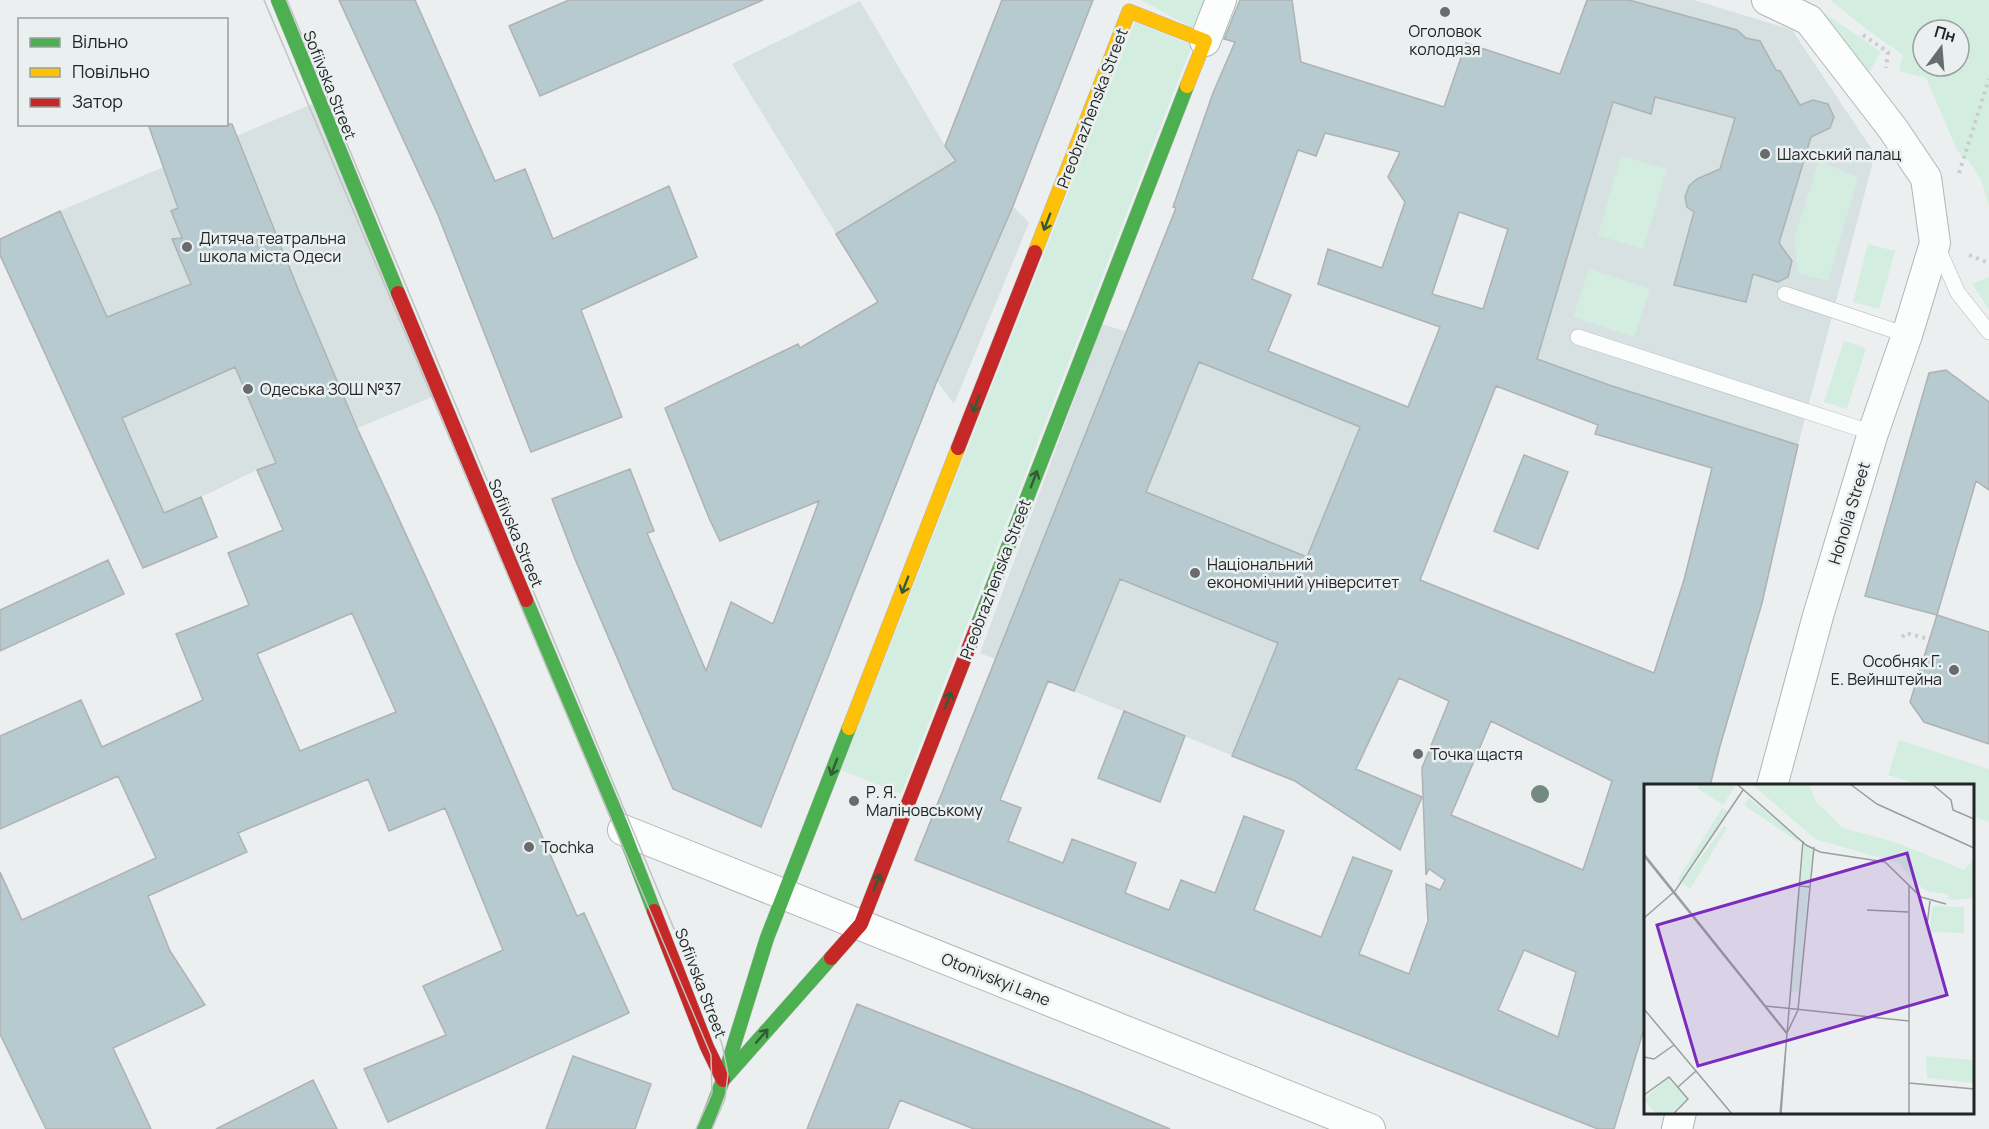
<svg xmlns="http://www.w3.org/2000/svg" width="1989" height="1129" font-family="Manrope,sans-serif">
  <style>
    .built { fill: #d7e1e1 }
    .green { fill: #d3eee1; fill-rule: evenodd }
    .building { fill: #b6cacf; stroke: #afb2b2; stroke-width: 1.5; fill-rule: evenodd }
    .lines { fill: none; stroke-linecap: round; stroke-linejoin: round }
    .lane-casing { stroke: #b3b6b6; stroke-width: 16 }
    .street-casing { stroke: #b3b6b6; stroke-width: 32 }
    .fast-casing { stroke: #b3b6b6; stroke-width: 15 }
    .slow-casing { stroke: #b3b6b6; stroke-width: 15 }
    .jam-casing { stroke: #b3b6b6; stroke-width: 15 }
    .path { stroke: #ccc; stroke-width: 4; stroke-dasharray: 3 4.5; stroke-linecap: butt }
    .lane { stroke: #fcfdfd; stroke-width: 15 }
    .street { stroke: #fcfdfd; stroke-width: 30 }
    .fast { stroke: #4caf50; stroke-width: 14 }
    .slow { stroke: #ffc107; stroke-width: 14 }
    .jam { stroke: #c62828; stroke-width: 14 }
    .tram { stroke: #c2c4c4; stroke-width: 1.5 }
    .tree { fill: #748980 }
    .oneway { stroke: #335c36 }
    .poi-dot { fill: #696c6c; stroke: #eaf0f0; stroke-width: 2 }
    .labels { text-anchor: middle; stroke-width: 5; stroke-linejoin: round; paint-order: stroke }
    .poi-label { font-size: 16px; fill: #232525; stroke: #eaf0f0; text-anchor: start }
    .street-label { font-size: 16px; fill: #232525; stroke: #eaf0f0 }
    .inset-road { fill: none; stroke: #9b9e9e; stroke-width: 1.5 }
    .view { fill: #7b2cbf; fill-opacity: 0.15; stroke: #7b2cbf; stroke-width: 3 }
    .inset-edge { fill: none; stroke: #232525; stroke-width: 3 }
  </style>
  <rect width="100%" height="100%" fill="#ebefef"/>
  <path class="built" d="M1587 0H1694L1792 30 1875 154 1798 445 1609 385 1474 336 1541 129Z
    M860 1 945 146 1013 206 1029 223 954 404 878 302 732 64Z
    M312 104 437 395 257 470 201 497 126 530 0 255V239L60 211Z
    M1102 324 1127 332 1427 455 1295 781 980 653Z"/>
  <path class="green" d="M1141 0H1210L1198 31Z
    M1784 0H1806L1881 52 1869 73 1813 16Z
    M1830 0H1989V206L1982 182 1969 161 1958 152 1926 78 1899 71 1903 55 1865 28ZM1923 30H1959V66H1923Z
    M1135 22 1192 45 901 794 841 770Z
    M1621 156 1667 169 1643 249 1598 235Z
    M1819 161 1858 177 1828 281 1798 273 1794 238Z
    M1868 244 1895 251 1879 309 1853 302Z
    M1589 269 1650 289 1634 337 1573 317Z
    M1989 277V309L1972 284Z
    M1844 341 1866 348 1847 409 1824 402Z
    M1899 740 1989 769V822L1973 816 1972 786 1920 785 1888 775Z"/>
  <path class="building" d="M339 0H415L495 181 525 169 553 239 669 186 697 257 581 310 622 417 531 452 438 215Z
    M569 0H763L540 96 509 26Z
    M1002 0H1093L1013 206 937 381 761 827 673 789 575 559 552 499 630 469 654 531 647 533 706 671 731 602 773 624 819 501 720 541 709 518 665 408 798 344 800 348 878 302 836 234 956 161 945 146Z
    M1240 0H1292L1301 62 1444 107 1466 43 1560 74 1587 0H1629L1737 30 1746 38 1760 41 1776 70 1780 71 1800 105 1813 100 1828 104 1834 117 1830 128 1811 137 1779 243 1792 261 1788 277 1778 282 1753 274 1746 302 1674 285 1694 212 1687 207 1685 197 1689 186 1697 179 1720 169 1735 118 1655 97 1651 114 1613 102 1537 359 1609 385 1798 445 1762 603 1720 746 1710 786H1646V1022L1614 1129H1598L915 860 1176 208 1173 207 1213 93 1235 42 1224 39ZM1325 133 1400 152 1388 177 1405 202 1382 268 1328 249 1318 284 1440 327 1408 407 1268 351 1291 295 1252 279 1298 150 1316 156ZM1459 212 1508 229 1483 309 1432 294ZM1199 362 1360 427 1307 557 1146 492ZM1496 386 1598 425 1595 434 1712 468 1684 580 1654 673 1420 580ZM1120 579 1278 643 1232 756 1295 781 1400 850 1422 797 1356 769 1399 678 1449 701 1422 768 1426 875 1429 869 1445 880 1440 890 1426 884 1428 921 1409 974 1359 954 1392 871 1353 857 1321 937 1254 910 1284 831 1244 816 1215 893 1181 880 1169 910 1125 893 1136 863 1072 839 1063 863 1008 841 1021 808 1000 800 1048 681 1074 691ZM1491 721 1612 781 1583 870 1451 815ZM1524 950 1576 972 1558 1037 1498 1010Z
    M148 124H232L298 289 357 428 495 728 577 916 584 913 629 1013 388 1122 364 1069 446 1035 423 986 503 950 445 808 389 831 368 779 238 833 247 852 148 896 170 951 205 1005 113 1048 151 1129H46L0 1034V872L22 920 156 858 118 776 0 829V736L81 700 102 747 203 700 176 634 249 605 228 553 283 530 257 470 276 463 235 367 122 418 164 513 201 497 217 537 143 568 0 255V239L60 211 107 317 191 284 172 239 182 238 171 211 178 208ZM352 613 396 712 300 751 257 654Z
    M1946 370 1989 402V490L1976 481 1937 615 1989 632V744L1924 722 1910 702 1937 615 1865 596 1929 373Z
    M1524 455 1568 472 1538 549 1494 531Z
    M108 560 124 594 0 651V610Z
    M1124 711 1185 736 1160 802 1098 778Z
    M857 1004 1079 1091 1170 1129H974L900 1100 888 1129H807Z
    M573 1056 651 1084 635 1129H546Z
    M313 1080 337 1129H216Z"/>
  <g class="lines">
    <defs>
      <path id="lane" d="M1937 246 1958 293 1989 332
        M1785 294 1907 335
        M1578 337 1873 433"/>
      <path id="street" d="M1767 0 1809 20 1893 129 1926 178 1935 243 1907 335 1873 433 1818 616 1772 786
        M1205 41 1221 0
        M623 830 1370 1129
        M1677 1129 1681 1112"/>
      <path id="fast" d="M278 0 398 293
        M526 600 623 830 654 911
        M978 624 1187 86
        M723 1080 831 958
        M704 1129 723 1080 767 938 849 728"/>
      <path id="slow" d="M1035 252 1129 11 1205 41 1187 86
        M849 728 958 448"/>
      <path id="jam" d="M398 293 526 600
        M958 448 1035 252
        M654 911 707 1047 723 1080
        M831 958 861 924 978 624"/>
    </defs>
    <use href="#lane" class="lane-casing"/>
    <use href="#street" class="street-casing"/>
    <use href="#fast" class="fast-casing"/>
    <use href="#slow" class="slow-casing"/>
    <use href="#jam" class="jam-casing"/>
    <path class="path" d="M1863 35 1888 52 1886 68
      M1959 173 1989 79
      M1969 255 1989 263
      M1902 637 1906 633 1929 639"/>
    <use href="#lane" class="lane"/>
    <use href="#street" class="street"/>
    <use href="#fast" class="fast"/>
    <use href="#slow" class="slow"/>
    <use href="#jam" class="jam"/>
    <path class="tram" d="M264 0 711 1055 712 1093 696 1129
      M287 0 722 1044 728 1074 725 1099 712 1129"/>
  </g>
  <circle class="tree" cx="1540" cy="794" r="9"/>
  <defs><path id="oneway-shaft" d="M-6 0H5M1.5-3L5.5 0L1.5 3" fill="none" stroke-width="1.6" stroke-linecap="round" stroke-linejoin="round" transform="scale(1.5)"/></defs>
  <g class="oneway">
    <use href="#oneway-shaft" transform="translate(1047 222) rotate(111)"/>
    <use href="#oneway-shaft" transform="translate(976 404) rotate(111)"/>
    <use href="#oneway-shaft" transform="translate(1034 479) rotate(-69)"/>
    <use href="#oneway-shaft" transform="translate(905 585) rotate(111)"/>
    <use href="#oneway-shaft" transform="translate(948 700) rotate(-69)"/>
    <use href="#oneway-shaft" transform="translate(834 767) rotate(111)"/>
    <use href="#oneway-shaft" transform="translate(877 882) rotate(-69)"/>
    <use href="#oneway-shaft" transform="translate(762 1036) rotate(-49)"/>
  </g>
  <g class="poi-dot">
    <circle cx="1445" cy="12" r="6"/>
    <circle cx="1765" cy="154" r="6"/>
    <circle cx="187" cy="247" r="6"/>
    <circle cx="248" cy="389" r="6"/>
    <circle cx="1195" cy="573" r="6"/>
    <circle cx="1954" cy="670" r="6"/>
    <circle cx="1418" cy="754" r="6"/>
    <circle cx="854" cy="801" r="6"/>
    <circle cx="529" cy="847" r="6"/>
  </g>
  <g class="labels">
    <g class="poi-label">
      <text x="1445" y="37" text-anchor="middle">Оголовок<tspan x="1445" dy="18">колодязя</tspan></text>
      <text x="1777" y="160">Шахський палац</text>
      <text x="199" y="244">Дитяча театральна<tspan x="199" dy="18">школа міста Одеси</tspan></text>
      <text x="260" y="395">Одеська ЗОШ №37</text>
      <text x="1207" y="570">Національний<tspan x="1207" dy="18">економічний університет</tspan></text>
      <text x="1942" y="667" text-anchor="end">Особняк Г.<tspan x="1942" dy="18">Е. Вейнштейна</tspan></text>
      <text x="1430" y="760">Точка щастя</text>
      <text x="866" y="798">Р. Я.<tspan x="866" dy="18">Маліновському</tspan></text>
      <text x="541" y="853">Tochka</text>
    </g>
    <g class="street-label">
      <text transform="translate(330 85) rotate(68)" y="6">Sofiivska Street</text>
      <text transform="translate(1092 108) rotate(-69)" y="6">Preobrazhenska Street</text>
      <text transform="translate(1849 513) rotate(-73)" y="6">Hoholia Street</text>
      <text transform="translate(516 533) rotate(67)" y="6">Sofiivska Street</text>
      <text transform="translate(995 579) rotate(-69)" y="6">Preobrazhenska Street</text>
      <text transform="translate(996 979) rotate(22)" y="6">Otonivskyi Lane</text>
      <text transform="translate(701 983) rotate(69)" y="6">Sofiivska Street</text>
    </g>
  </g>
  <g transform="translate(1644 784)">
    <rect width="330" height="330" fill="#ebefef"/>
    <path d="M56 0H91L92 1 79 21 53 4ZM108 0H165L172 18 199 44 251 58 320 86 330 75V114L305 116 303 110 285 108 274 101 254 79 171 55ZM105 14 154 54 153 57 100 21ZM78 24 85 28 37 98 34 95ZM80 42 83 44 46 105 38 99ZM160 61 169 66 165 102 156 101ZM156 103 164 104 155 208 146 207ZM288 122 320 123V149L286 148ZM282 272 330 276V299L283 294ZM24 294 43 315 26 330H12L0 315Z" fill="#d3eee1"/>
    <path class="inset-road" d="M93 0 162 61 176 68 241 78 277 113 302 120M206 0 233 20 330 64M288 0 307 16 309 26 330 35M0 70 143 249 137 330M0 72 143 250 136 330M265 102V330M166 103 170 63M223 126 264 128M0 134 31 107 99 6M283 141 286 117M121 222 265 237M0 225 88 330M143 249 154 226 166 103 155 102M143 250 159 57M0 273 10 275 30 261M265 299 330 305M34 303 52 287M0 311 25 293 44 315 29 330"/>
    <path class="view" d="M263 69 303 211 54 282 13 141Z"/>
    <rect width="330" height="330" class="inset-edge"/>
  </g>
  <rect x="18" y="18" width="210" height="108" fill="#eaf0f0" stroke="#9a9f9f" stroke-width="1.5"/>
  <rect x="30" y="38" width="30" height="9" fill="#4caf50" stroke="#9a9f9f" stroke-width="1.5"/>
  <text x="72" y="48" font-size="18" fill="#232525">Вільно</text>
  <rect x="30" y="68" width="30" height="9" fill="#ffc107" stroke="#9a9f9f" stroke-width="1.5"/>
  <text x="72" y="78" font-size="18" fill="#232525">Повільно</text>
  <rect x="30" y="98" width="30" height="9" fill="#c62828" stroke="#9a9f9f" stroke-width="1.5"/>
  <text x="72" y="108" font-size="18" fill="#232525">Затор</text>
  <g transform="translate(1941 48) rotate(16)"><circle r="28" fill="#eaf0f0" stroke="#9a9f9f" stroke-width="1.5"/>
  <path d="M0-4.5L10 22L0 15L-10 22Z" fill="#696c6c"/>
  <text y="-9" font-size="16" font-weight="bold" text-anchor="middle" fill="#232525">Пн</text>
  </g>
</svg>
